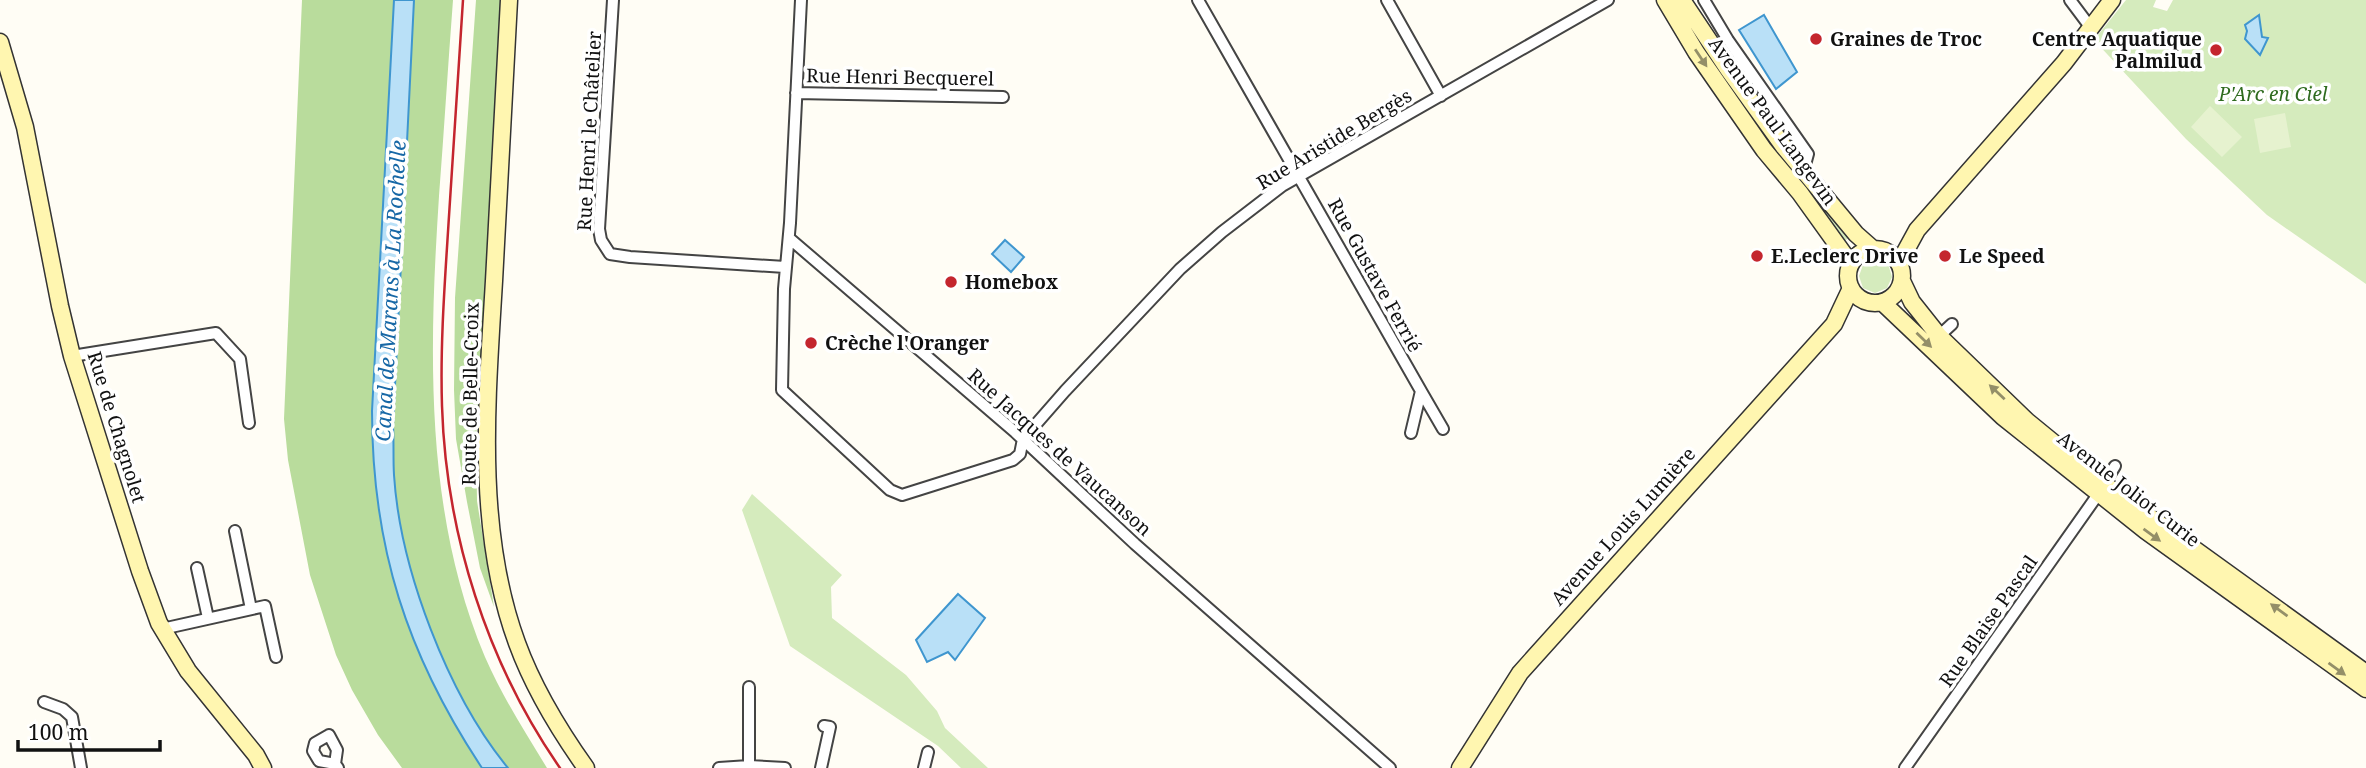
<svg xmlns="http://www.w3.org/2000/svg" width="2366" height="768" font-family="'Noto Serif',serif">
  <style>
    .green { fill: #d5ebbd }
    .forest { fill: #b9dc9c }
    .pitch { fill: #e6f2cf }
    .water { fill: #b9e0f7; stroke: #3f96cf; stroke-width: 2 }
    .lines { fill: none; stroke-linecap: round; stroke-linejoin: round }
    .street-casing { stroke: #444; stroke-width: 14 }
    .secondary-casing { stroke: #333; stroke-width: 19 }
    .street { stroke: #fff; stroke-width: 10 }
    .secondary { stroke: #fff6b0; stroke-width: 16 }
    .rail { stroke: #c4262e; stroke-width: 2.5 }
    .oneway { fill: #948f68 }
    .poi-dot { fill: #c4262e; stroke: #fff; stroke-width: 2.5 }
    .labels { text-anchor: middle; stroke-width: 7; stroke-linejoin: round; paint-order: stroke }
    .poi-label { font-size: 19px; font-weight: bold; fill: #111; stroke: #fff; text-anchor: start }
    .street-label { font-size: 19px; fill: #111; stroke: #fff }
    .park-label { font-size: 19px; font-style: italic; fill: #2f6b1f; stroke: #fff }
    .water-label { font-size: 21px; font-style: italic; fill: #1768a6; stroke: #fff }
  </style>
  <rect width="100%" height="100%" fill="#fffdf5"/>
  <path class="green" d="M1669 0H1676L1728 83 1849 237 1845 241 1847 244 1844 245 1769 152Z
    M2126 0H2156L2153 7 2167 11 2173 0H2366V284L2267 215 2186 139 2094 40Z
    M1876 259 1888 264 1892 277 1887 288 1875 293 1863 288 1859 276 1863 265 1874 262Z
    M752 494 842 575 831 587 832 618 906 675 937 711 945 728 988 768H961L938 746 790 646 742 510Z"/>
  <path class="forest" d="M302 0H453C448 65 444 131 439 196 429 350 424 512 485 657 502 696 525 732 547 768H402L378 735 352 690 336 655 310 575 288 460 284 419Z
    M476 0H502L476 441 477 501 494 607 480 568 467 502 456 439 454 390 455 298Z"/>
  <path class="pitch" d="M2210 106 2242 137 2222 157 2191 127Z
    M2285 113 2291 147 2260 153 2254 119Z"/>
  <path class="water" d="M394 0H414L393 426C394 442 393 458 394 475 400 569 448 695 508 768H482C407 655 372 547 372 411Z
    M1764 15 1797 72 1776 89 1739 30Z
    M2259 15 2262 37 2268 38 2260 55 2245 39 2247 31 2245 25Z
    M1005 240 1024 257 1011 272 992 254Z
    M958 594 985 618 955 660 948 652 927 662 916 640Z"/>
  <g class="lines">
    <defs>
      <path id="street" d="M613 0 599 229 601 240 610 254 630 257 785 267
        M801 0 790 223 784 289 782 390 890 490 902 495 1013 460 1020 454 1023 439
        M1198 0 1421 391 1411 433
        M1387 0 1441 96
        M1704 0 1728 40 1808 154 1803 172
        M2070 0 2091 28
        M796 93 1003 97
        M789 238 1015 432 1135 544 1390 768
        M1939 336 1952 324
        M72 356 216 333 240 359 249 423
        M1421 391 1443 429
        M1023 439 1065 391 1180 269 1222 232 1282 186 1608 0
        M2104 484 2115 466
        M235 531 251 609
        M197 568 208 618
        M162 629 265 606 276 657
        M749 687V766
        M44 702 63 709 72 717 81 768
        M335 764 337 750 329 735 315 743 313 751 319 761 335 764 338 768
        M719 768 749 766 785 768
        M821 768 830 727 824 726
        M924 768 928 752
        M1905 768 2099 493"/>
      <path id="secondary" d="M509 0C504 94 499 187 494 281 487 400 475 529 517 643 533 687 559 730 586 768
        M1665 0 1696 52 1764 150 1800 193 1851 264
        M1682 0 1728 69 1784 147 1856 234 1873 249
        M0 42 25 127 60 306 72 356 140 571 159 623 188 671 256 755 263 768
        M1848 276a27 27 0 1 1 54 0a27 27 0 1 1-54 0Z
        M1899 263 1917 230 2064 63 2112 0
        M1902 281 1912 302 1939 336 2027 421 2104 484 2366 673
        M1882 302 2003 417 2146 531 2366 689
        M1460 768 1520 673 1834 324 1851 288"/>
    </defs>
    <use href="#street" class="street-casing"/>
    <use href="#secondary" class="secondary-casing"/>
    <use href="#street" class="street"/>
    <use href="#secondary" class="secondary"/>
    <path class="rail" d="M463 0C458 72 454 144 449 216 445 280 440 343 442 406 446 534 487 663 560 768"/>
  </g>
  <defs><path id="oneway-solid" d="M-6-.8H1V-3.2L6.5 0L1 3.2V.8H-6Z" transform="scale(1.75)"/></defs>
  <g class="oneway">
    <use href="#oneway-solid" transform="translate(1701 58) rotate(56)"/>
    <use href="#oneway-solid" transform="translate(1924 340) rotate(44)"/>
    <use href="#oneway-solid" transform="translate(1997 392) rotate(-137)"/>
    <use href="#oneway-solid" transform="translate(2152 535) rotate(36)"/>
    <use href="#oneway-solid" transform="translate(2279 610) rotate(-144)"/>
    <use href="#oneway-solid" transform="translate(2337 669) rotate(36)"/>
  </g>
  <g class="poi-dot">
    <circle cx="1816" cy="39" r="7"/>
    <circle cx="2216" cy="50" r="7"/>
    <circle cx="1757" cy="256" r="7"/>
    <circle cx="1945" cy="256" r="7"/>
    <circle cx="951" cy="282" r="7"/>
    <circle cx="811" cy="343" r="7"/>
  </g>
  <g class="labels">
    <g class="poi-label">
      <text x="1830" y="46">Graines de Troc</text>
      <text x="2202" y="46" text-anchor="end">Centre Aquatique<tspan x="2202" dy="22">Palmilud</tspan></text>
      <text x="1771" y="263">E.Leclerc Drive</text>
      <text x="1959" y="263">Le Speed</text>
      <text x="965" y="289">Homebox</text>
      <text x="825" y="350">Crèche l'Oranger</text>
    </g>
    <g class="street-label">
      <text transform="translate(900 77) rotate(1)" y="7">Rue Henri Becquerel</text>
      <text transform="translate(1773 121) rotate(54)" y="7">Avenue Paul Langevin</text>
      <text transform="translate(589 131) rotate(-87)" y="7">Rue Henri le Châtelier</text>
      <text transform="translate(1334 139) rotate(-31)" y="7">Rue Aristide Bergès</text>
      <text transform="translate(1375 275) rotate(61)" y="7">Rue Gustave Ferrié</text>
      <text transform="translate(470 394) rotate(-89)" y="7">Route de Belle-Croix</text>
      <text transform="translate(117 427) rotate(73)" y="7">Rue de Chagnolet</text>
      <text transform="translate(1060 452) rotate(42)" y="7">Rue Jacques de Vaucanson</text>
      <text transform="translate(2129 489) rotate(38)" y="7">Avenue Joliot Curie</text>
      <text transform="translate(1623 526) rotate(-48)" y="7">Avenue Louis Lumière</text>
      <text transform="translate(1988 621) rotate(-55)" y="7">Rue Blaise Pascal</text>
    </g>
    <g class="park-label">
      <text x="2273" y="101">P'Arc en Ciel</text>
    </g>
    <g class="water-label">
      <text transform="translate(391 291) rotate(-87)" y="7">Canal de Marans à La Rochelle</text>
    </g>
  </g>
  <path d="M18 740v10h142v-10" fill="none" stroke="#111111" stroke-width="3.5"/>
  <text x="28" y="740" font-size="21" fill="#111111" stroke="#ffffff" stroke-width="5" paint-order="stroke">100 m</text>
</svg>
